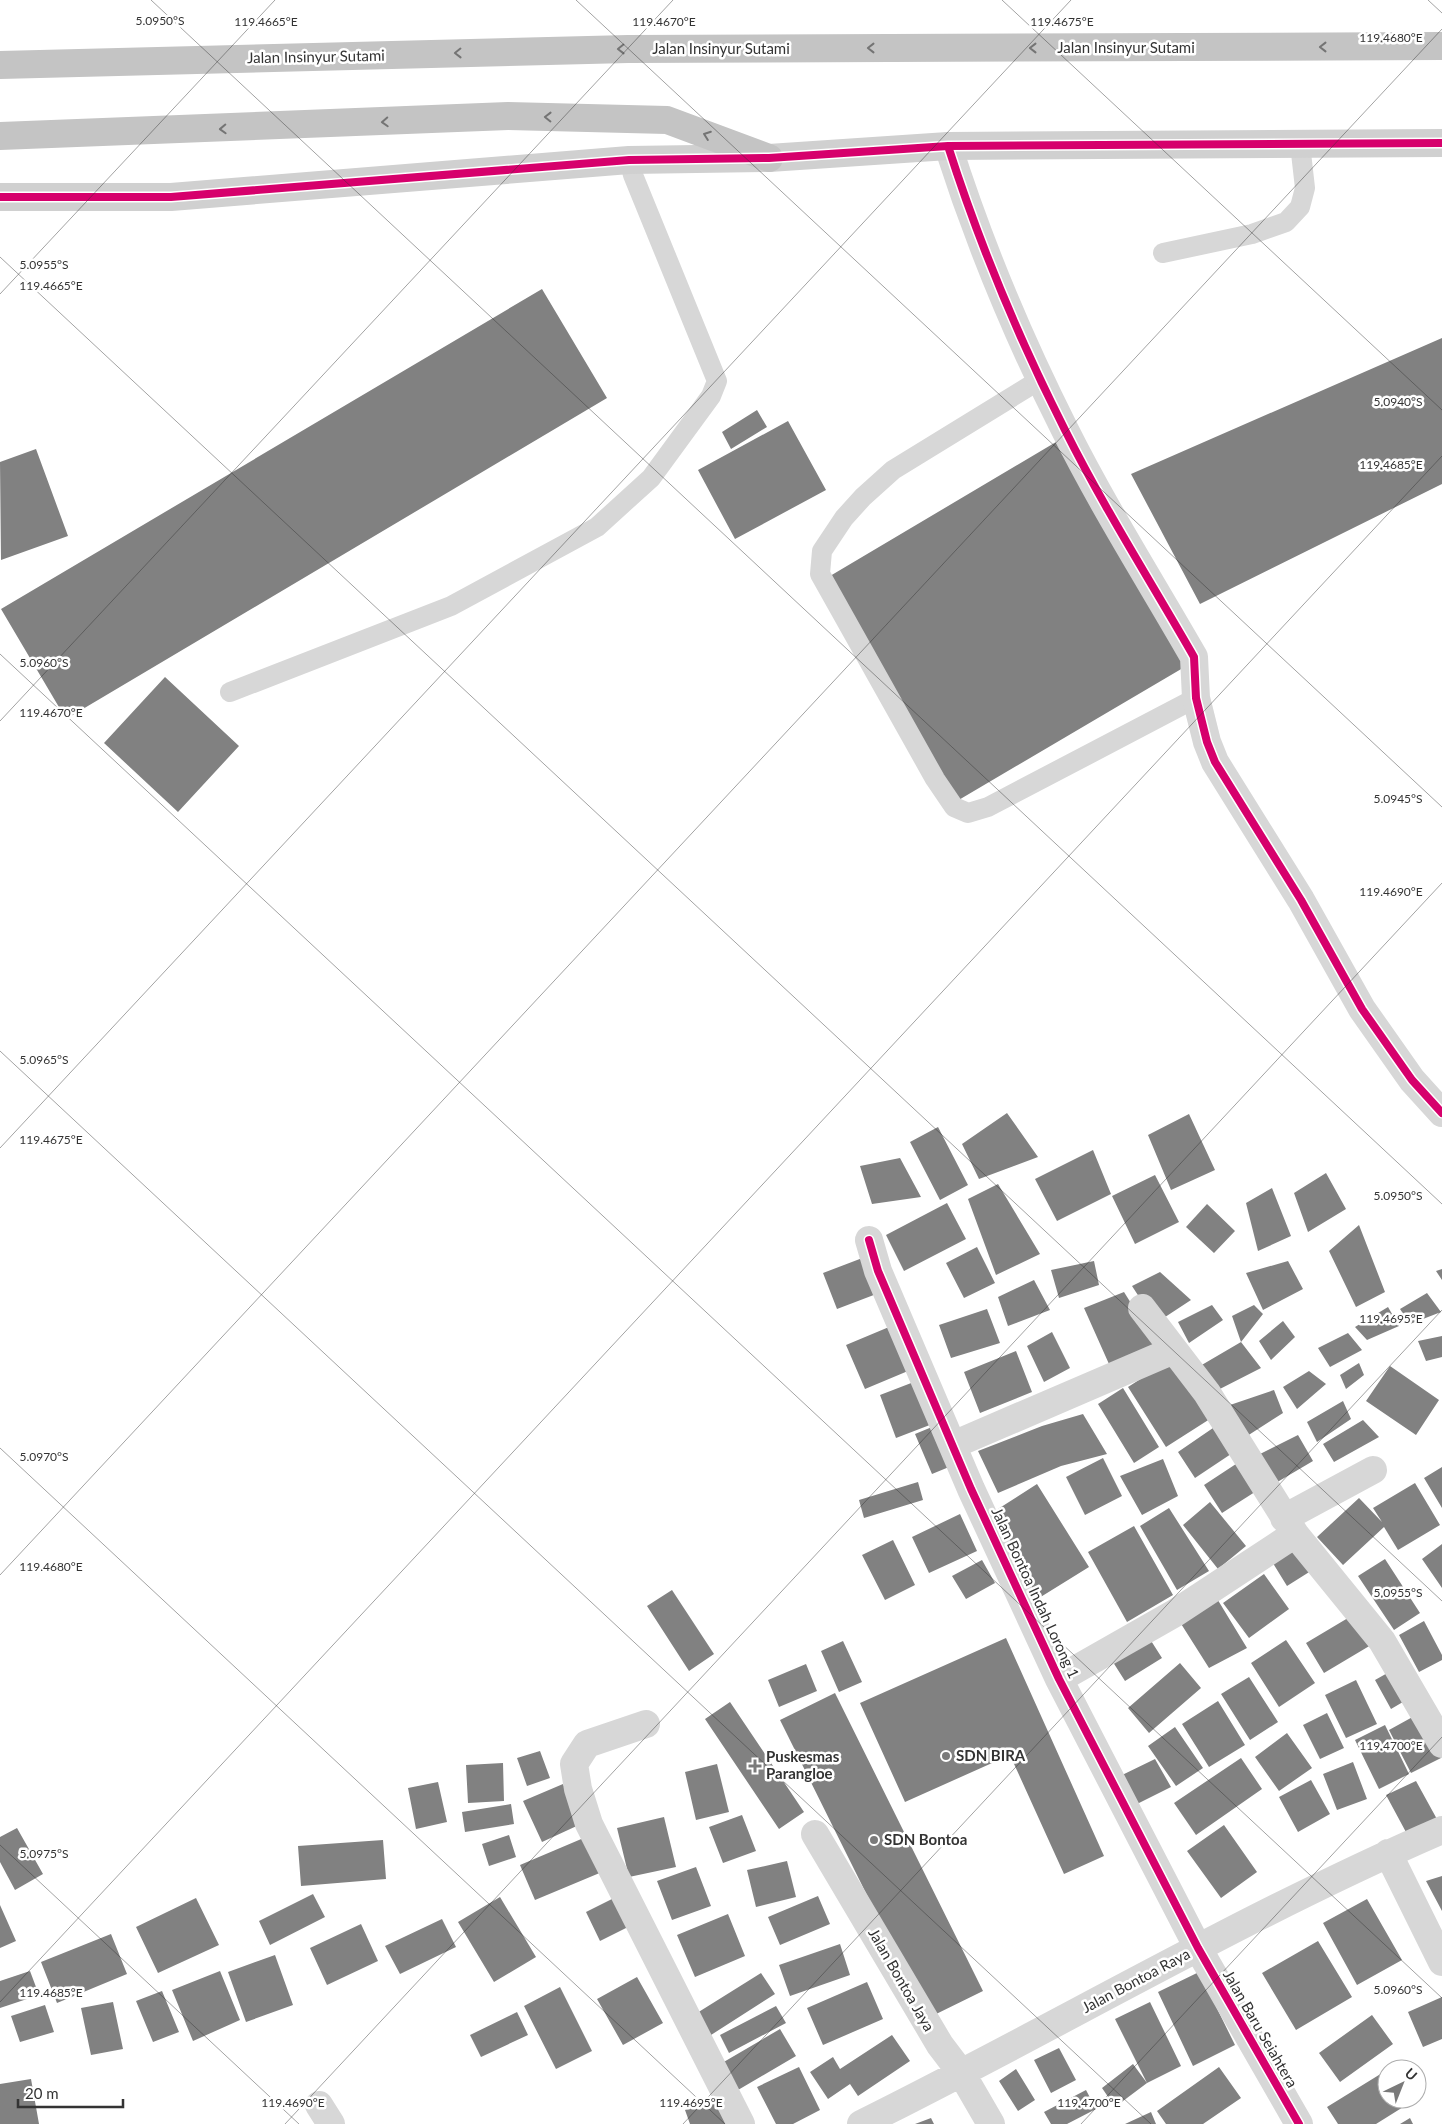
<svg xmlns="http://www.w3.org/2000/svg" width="1442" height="2124" font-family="Lato,sans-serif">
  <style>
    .building { fill: #818181 }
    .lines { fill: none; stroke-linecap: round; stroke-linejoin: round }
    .lane { stroke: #d7d7d7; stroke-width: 20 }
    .street { stroke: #d7d7d7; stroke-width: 28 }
    .secondary { stroke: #d0d0d0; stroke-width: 28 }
    .highway { stroke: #c4c4c4; stroke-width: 28 }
    .cycleway-casing { stroke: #fff; stroke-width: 11 }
    .cycleway { stroke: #d6006c; stroke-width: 8 }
    .oneway { stroke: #747474 }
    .ticks { fill: none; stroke: #333; stroke-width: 1; stroke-opacity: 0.45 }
    .poi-dot { fill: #7a7a7a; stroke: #fff; stroke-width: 2 }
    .labels { text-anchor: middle; stroke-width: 5; stroke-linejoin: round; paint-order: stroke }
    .street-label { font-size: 15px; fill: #333; stroke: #fff }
    .poi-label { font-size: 15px; font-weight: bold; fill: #333; stroke: #fff; text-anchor: start }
    .ticks-label { font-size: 12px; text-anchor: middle; fill: #333; stroke: #fff; stroke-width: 5; stroke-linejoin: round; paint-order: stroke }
  </style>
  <rect width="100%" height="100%" fill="#fff"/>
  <path class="building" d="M542 289 607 398 66 719 1 609Z
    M1442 338V484L1200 604 1131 474Z
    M757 410 767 427 731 449 722 432Z
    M788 421 826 490 735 539 698 470Z
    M1056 442 1188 665 957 801 825 579Z
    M36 449 68 536 1 560 0 462Z
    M165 677 239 746 178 812 104 743Z
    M1007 1113 1038 1157 979 1179 962 1144Z
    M1189 1114 1215 1170 1171 1190 1148 1135Z
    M938 1127 968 1185 940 1200 910 1142Z
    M1093 1150 1111 1194 1057 1221 1035 1179Z
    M900 1158 921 1197 872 1204 860 1166Z
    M1326 1173 1346 1209 1308 1232 1294 1193Z
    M1155 1175 1179 1222 1135 1244 1112 1196Z
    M998 1184 1040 1254 996 1275 968 1199Z
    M1272 1188 1291 1236 1258 1251 1246 1203Z
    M947 1203 966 1239 904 1271 886 1235Z
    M1207 1204 1235 1231 1214 1253 1186 1227Z
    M1359 1225 1385 1292 1356 1307 1329 1251Z
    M977 1247 995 1283 964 1298 946 1263Z
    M865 1257 879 1293 837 1309 823 1273Z
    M1094 1261 1099 1285 1059 1298 1051 1270Z
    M1288 1261 1303 1289 1263 1310 1246 1273Z
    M1442 1269V1280L1436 1271Z
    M1160 1272 1191 1300 1156 1323 1132 1286Z
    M1034 1280 1050 1310 1008 1326 998 1297Z
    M1124 1292 1159 1348 1113 1373 1084 1308Z
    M1427 1293 1441 1312 1410 1324 1400 1309Z
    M1212 1305 1223 1320 1189 1343 1178 1322Z
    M1254 1305 1263 1314 1241 1342 1232 1316Z
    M1388 1307 1399 1326 1367 1340 1355 1327Z
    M987 1309 1000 1343 951 1358 939 1325Z
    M1283 1321 1295 1337 1271 1360 1259 1341Z
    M889 1327 908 1371 865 1389 846 1345Z
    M1052 1332 1070 1368 1044 1382 1027 1346Z
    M1348 1333 1362 1350 1330 1367 1318 1348Z
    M1442 1336V1357L1426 1361 1418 1341Z
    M1241 1342 1261 1368 1212 1393 1200 1366Z
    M1016 1351 1032 1392 980 1413 964 1372Z
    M1175 1357 1213 1417 1166 1447 1128 1387Z
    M1359 1363 1364 1375 1346 1389 1340 1375Z
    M1390 1366 1439 1400 1416 1435 1366 1401Z
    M1309 1371 1326 1384 1297 1409 1283 1387Z
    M919 1380 935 1423 896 1438 880 1395Z
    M1123 1388 1159 1447 1134 1463 1098 1404Z
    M1274 1390 1283 1413 1244 1438 1230 1405Z
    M1343 1401 1351 1419 1317 1442 1307 1422Z
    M1083 1414 1107 1454 1061 1466 998 1493 978 1451 1042 1426Z
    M1363 1420 1379 1437 1334 1462 1323 1444Z
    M932 1427 949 1467 932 1474 915 1434Z
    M1213 1428 1231 1454 1195 1478 1178 1452Z
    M1298 1435 1313 1461 1274 1484 1260 1454Z
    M1103 1458 1122 1496 1085 1515 1066 1477Z
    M1163 1459 1178 1496 1142 1515 1120 1476Z
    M1239 1462 1258 1490 1222 1513 1204 1485Z
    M1442 1467V1508L1424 1478Z
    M918 1482 923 1500 864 1518 859 1500Z
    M1415 1483 1440 1525 1398 1550 1384 1527 1343 1565 1317 1537 1359 1498 1382 1522 1373 1508Z
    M1037 1484 1089 1567 1039 1598 987 1516Z
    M1210 1502 1246 1546 1218 1569 1183 1525Z
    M1169 1508 1209 1571 1177 1590 1140 1526Z
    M960 1514 977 1551 929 1573 912 1537Z
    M1134 1526 1173 1595 1127 1622 1088 1552Z
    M893 1540 915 1585 885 1600 862 1555Z
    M1298 1543 1314 1569 1287 1586 1271 1560Z
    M1442 1544V1588L1422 1559Z
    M1385 1559 1420 1613 1394 1630 1358 1576Z
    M982 1560 995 1583 966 1599 952 1576Z
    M1264 1574 1289 1609 1249 1638 1223 1603Z
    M672 1590 714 1654 689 1671 647 1606Z
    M1216 1597 1247 1648 1209 1668 1178 1619Z
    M1353 1615 1371 1645 1324 1673 1306 1643Z
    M1424 1621 1442 1655V1660L1419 1672 1399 1635Z
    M1148 1636 1162 1658 1125 1681 1111 1659Z
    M1006 1638 1104 1856 1064 1874 1010 1755 905 1802 860 1703Z
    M1286 1640 1315 1683 1279 1707 1251 1663Z
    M843 1641 862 1682 839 1692 821 1651Z
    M1180 1663 1201 1688 1149 1733 1128 1708Z
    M806 1664 817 1691 779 1707 768 1680Z
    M1391 1671 1408 1699 1391 1709 1375 1680Z
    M1249 1677 1278 1722 1250 1740 1221 1694Z
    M1356 1680 1377 1724 1346 1738 1325 1695Z
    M835 1693 983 1991 928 2018 780 1720Z
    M1218 1701 1245 1745 1209 1767 1182 1724Z
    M730 1702 804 1812 779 1829 705 1719Z
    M1327 1713 1344 1748 1320 1759 1303 1725Z
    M1418 1714 1441 1758 1411 1773 1389 1730Z
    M1385 1725 1409 1774 1379 1789 1355 1740Z
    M1175 1727 1203 1768 1176 1786 1148 1746Z
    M1287 1733 1312 1768 1279 1791 1255 1757Z
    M540 1751 550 1778 527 1786 517 1758Z
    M1241 1758 1262 1789 1196 1835 1174 1803Z
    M1155 1759 1171 1787 1133 1806 1118 1777Z
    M1353 1762 1367 1799 1337 1810 1323 1774Z
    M503 1763 504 1801 468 1803 466 1765Z
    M717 1764 729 1812 696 1820 685 1772Z
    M1311 1780 1330 1814 1298 1832 1279 1797Z
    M1416 1781 1438 1821 1407 1834 1386 1795Z
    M438 1782 447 1822 416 1829 408 1788Z
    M563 1784 581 1824 542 1842 523 1801Z
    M511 1804 514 1824 465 1832 462 1812Z
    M742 1815 756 1851 723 1863 709 1827Z
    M664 1817 676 1867 629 1877 617 1828Z
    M1224 1825 1257 1872 1221 1898 1187 1851Z
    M17 1828 43 1874 15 1890 0 1862V1837Z
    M509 1835 516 1857 489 1866 482 1844Z
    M586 1837 602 1872 535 1900 520 1865Z
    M383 1840 386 1879 301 1886 298 1846Z
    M787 1861 796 1897 756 1907 747 1870Z
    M696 1867 711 1906 672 1920 657 1881Z
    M1442 1876V1911L1426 1881Z
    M313 1894 325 1917 270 1945 259 1921Z
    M620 1895 634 1924 600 1941 586 1912Z
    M818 1896 830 1924 780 1945 768 1917Z
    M500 1897 536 1957 494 1982 458 1922Z
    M196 1898 219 1945 158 1973 136 1927Z
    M1367 1899 1402 1960 1357 1985 1323 1923Z
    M0 1905 16 1941 0 1948Z
    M728 1914 745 1956 695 1977 677 1935Z
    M442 1919 456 1947 400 1974 385 1946Z
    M361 1924 378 1961 327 1985 310 1948Z
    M111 1934 127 1974 57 2003 41 1962Z
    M1318 1941 1352 1997 1296 2030 1262 1973Z
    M840 1944 850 1975 790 1996 779 1965Z
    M275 1955 293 2005 246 2022 228 1972Z
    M30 1971 39 1995 0 2008V1981Z
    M220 1971 240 2020 193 2041 172 1990Z
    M1199 1972 1235 2045 1193 2066 1158 1992Z
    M761 1973 775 1994 711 2035 697 2013Z
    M637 1977 663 2023 623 2045 597 1999Z
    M867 1982 883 2019 823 2045 807 2008Z
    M560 1987 592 2051 556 2069 524 2006Z
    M162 1991 179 2032 153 2042 136 2001Z
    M1442 1997V2039L1423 2047 1408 2012Z
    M113 2002 123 2049 91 2055 81 2008Z
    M1150 2002 1181 2066 1147 2083 1115 2019Z
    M45 2005 54 2032 20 2042 11 2016Z
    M776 2006 786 2023 729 2053 720 2035Z
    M517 2012 528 2035 481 2057 470 2035Z
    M1372 2015 1393 2044 1340 2082 1319 2053Z
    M780 2029 796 2056 738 2090 722 2063Z
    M892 2035 910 2061 858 2096 850 2084 828 2099 810 2072 833 2057 840 2069Z
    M1059 2048 1076 2080 1051 2093 1034 2060Z
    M1402 2061 1407 2069H1389Z
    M1133 2064 1147 2083 1115 2107 1102 2088Z
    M799 2067 820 2110 793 2124H776L757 2087Z
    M1219 2067 1241 2098 1203 2124H1166L1157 2111Z
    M1016 2069 1035 2100 1018 2111 999 2081Z
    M1387 2070V2099H1416L1376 2124H1338L1327 2107Z
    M31 2079 39 2124H0V2084Z
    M1417 2085 1423 2095 1417 2098Z
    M1086 2090 1096 2109 1067 2124H1051L1044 2112Z
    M722 2098 731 2124H690L685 2110Z
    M1151 2112 1156 2124H1125Z
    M931 2118 934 2124H915Z
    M1410 2118 1413 2124H1400Z"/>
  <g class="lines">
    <path class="lane" d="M1163 253 1252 234 1286 222 1300 207 1305 188 1300 144
      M1041 379 893 470 863 497 844 518 822 551 820 574 935 779 954 807 968 813 988 807 1196 698
      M230 692 451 606 597 527 651 478 711 396 717 381 633 175 629 160"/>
    <path class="street" d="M948 146C979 243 1019 339 1065 430 1104 508 1151 582 1194 657L1196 698 1207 742 1215 762 1301 900 1362 1009 1412 1080 1442 1113
      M869 1240 878 1271 971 1489 1059 1679 1198 1948 1299 2124
      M1142 1308 1207 1393 1295 1534 1382 1641 1442 1744
      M953 1445 1174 1350
      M1284 1518 1373 1470
      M1059 1679 1175 1613 1295 1534
      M646 1724 587 1744 574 1764 578 1789 589 1824 741 2124
      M815 1834 940 2045 962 2074 991 2124
      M1388 1853 1442 1962
      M319 2105 331 2124
      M861 2124C1055 2028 1243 1916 1442 1830"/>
    <path class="secondary" d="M0 197H171L629 160 769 158 948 146 1442 143"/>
    <path class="highway" d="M0 65 628 49 1442 46
      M0 136 508 116 667 120 769 158"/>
    <defs>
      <path id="cycleway" d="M948 146C979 243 1019 339 1065 430 1104 508 1151 582 1194 657L1196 698 1207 742 1215 762 1301 900 1362 1009 1412 1080 1442 1113
        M0 197H171L629 160 769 158 948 146 1442 143
        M869 1240 878 1271 971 1489 1059 1679 1198 1948 1299 2124"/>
    </defs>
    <use href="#cycleway" class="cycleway-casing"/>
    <use href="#cycleway" class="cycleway"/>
  </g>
  <defs><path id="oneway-chevron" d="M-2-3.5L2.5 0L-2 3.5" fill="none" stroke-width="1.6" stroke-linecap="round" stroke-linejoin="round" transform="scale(1.25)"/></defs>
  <g class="oneway">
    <use href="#oneway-chevron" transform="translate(1323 47) rotate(180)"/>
    <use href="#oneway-chevron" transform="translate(871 48) rotate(180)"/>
    <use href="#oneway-chevron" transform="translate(1033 48) rotate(180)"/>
    <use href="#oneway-chevron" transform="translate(621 49) rotate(179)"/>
    <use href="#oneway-chevron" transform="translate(458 53) rotate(179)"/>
    <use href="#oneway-chevron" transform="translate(548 117) rotate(-179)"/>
    <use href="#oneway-chevron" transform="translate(385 122) rotate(177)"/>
    <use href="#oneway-chevron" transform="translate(223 129) rotate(178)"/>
    <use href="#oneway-chevron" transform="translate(707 135) rotate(-160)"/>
  </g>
  <path class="ticks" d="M151 0 1442 1204M576 0 1442 807M1002 0 1442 410M1428 0 1442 13M0 257 1442 1601M0 294 275 0M0 654 1442 1998M0 721 673 0M0 1051 1151 2124M0 1148 1071 0M0 1448 725 2124M0 1575 1442 29M0 1845 299 2124M0 2002 1442 456M285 2124 1442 883M683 2124 1442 1310M1081 2124 1442 1737"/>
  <g class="poi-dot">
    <circle cx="946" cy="1756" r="5"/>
    <path d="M752.5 1758.5h5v5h5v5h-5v5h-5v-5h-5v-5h5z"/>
    <circle cx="874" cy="1840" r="5"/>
  </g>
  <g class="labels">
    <g class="street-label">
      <text x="1126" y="53">Jalan Insinyur Sutami</text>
      <text x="721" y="54">Jalan Insinyur Sutami</text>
      <text transform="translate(316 57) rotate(-1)" y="5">Jalan Insinyur Sutami</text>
      <text transform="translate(1035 1593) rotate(65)" y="5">Jalan Bontoa Indah Lorong 1</text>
      <text transform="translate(901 1980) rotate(60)" y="5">Jalan Bontoa Jaya</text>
      <text transform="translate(1136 1981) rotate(-28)" y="5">Jalan Bontoa Raya</text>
      <text transform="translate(1260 2029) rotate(60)" y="5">Jalan Baru Seiahtera</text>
    </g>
    <g class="poi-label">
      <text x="956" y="1761">SDN BIRA</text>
      <text x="766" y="1762">Puskesmas<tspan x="766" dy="17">Parangloe</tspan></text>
      <text x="884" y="1845">SDN Bontoa</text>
    </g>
  </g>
  <g class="ticks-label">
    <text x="160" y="25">5.0950°S</text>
    <text x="266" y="26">119.4665°E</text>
    <text x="664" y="26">119.4670°E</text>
    <text x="1062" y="26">119.4675°E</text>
    <text x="1391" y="42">119.4680°E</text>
    <text x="44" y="269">5.0955°S</text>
    <text x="51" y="290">119.4665°E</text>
    <text x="1398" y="406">5.0940°S</text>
    <text x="1391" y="469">119.4685°E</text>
    <text x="44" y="667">5.0960°S</text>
    <text x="51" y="717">119.4670°E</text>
    <text x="1398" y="803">5.0945°S</text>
    <text x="1391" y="896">119.4690°E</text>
    <text x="44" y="1064">5.0965°S</text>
    <text x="51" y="1144">119.4675°E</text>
    <text x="1398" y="1200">5.0950°S</text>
    <text x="1391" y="1323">119.4695°E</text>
    <text x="44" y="1461">5.0970°S</text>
    <text x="51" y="1571">119.4680°E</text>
    <text x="1398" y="1597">5.0955°S</text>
    <text x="1391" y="1750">119.4700°E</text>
    <text x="44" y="1858">5.0975°S</text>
    <text x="1398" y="1994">5.0960°S</text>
    <text x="51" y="1997">119.4685°E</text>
    <text x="293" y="2107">119.4690°E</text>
    <text x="691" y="2107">119.4695°E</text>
    <text x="1089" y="2107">119.4700°E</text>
  </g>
  <g transform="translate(1402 2084) rotate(43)"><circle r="24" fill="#ffffff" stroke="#adadad"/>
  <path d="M0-4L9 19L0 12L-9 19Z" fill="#7a7a7a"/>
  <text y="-8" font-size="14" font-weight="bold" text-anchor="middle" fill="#333333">U</text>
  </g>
  <path d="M18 2099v8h105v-8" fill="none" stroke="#333333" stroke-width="2.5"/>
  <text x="25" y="2099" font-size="15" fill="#333333" stroke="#ffffff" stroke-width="4" paint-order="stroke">20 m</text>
</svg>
